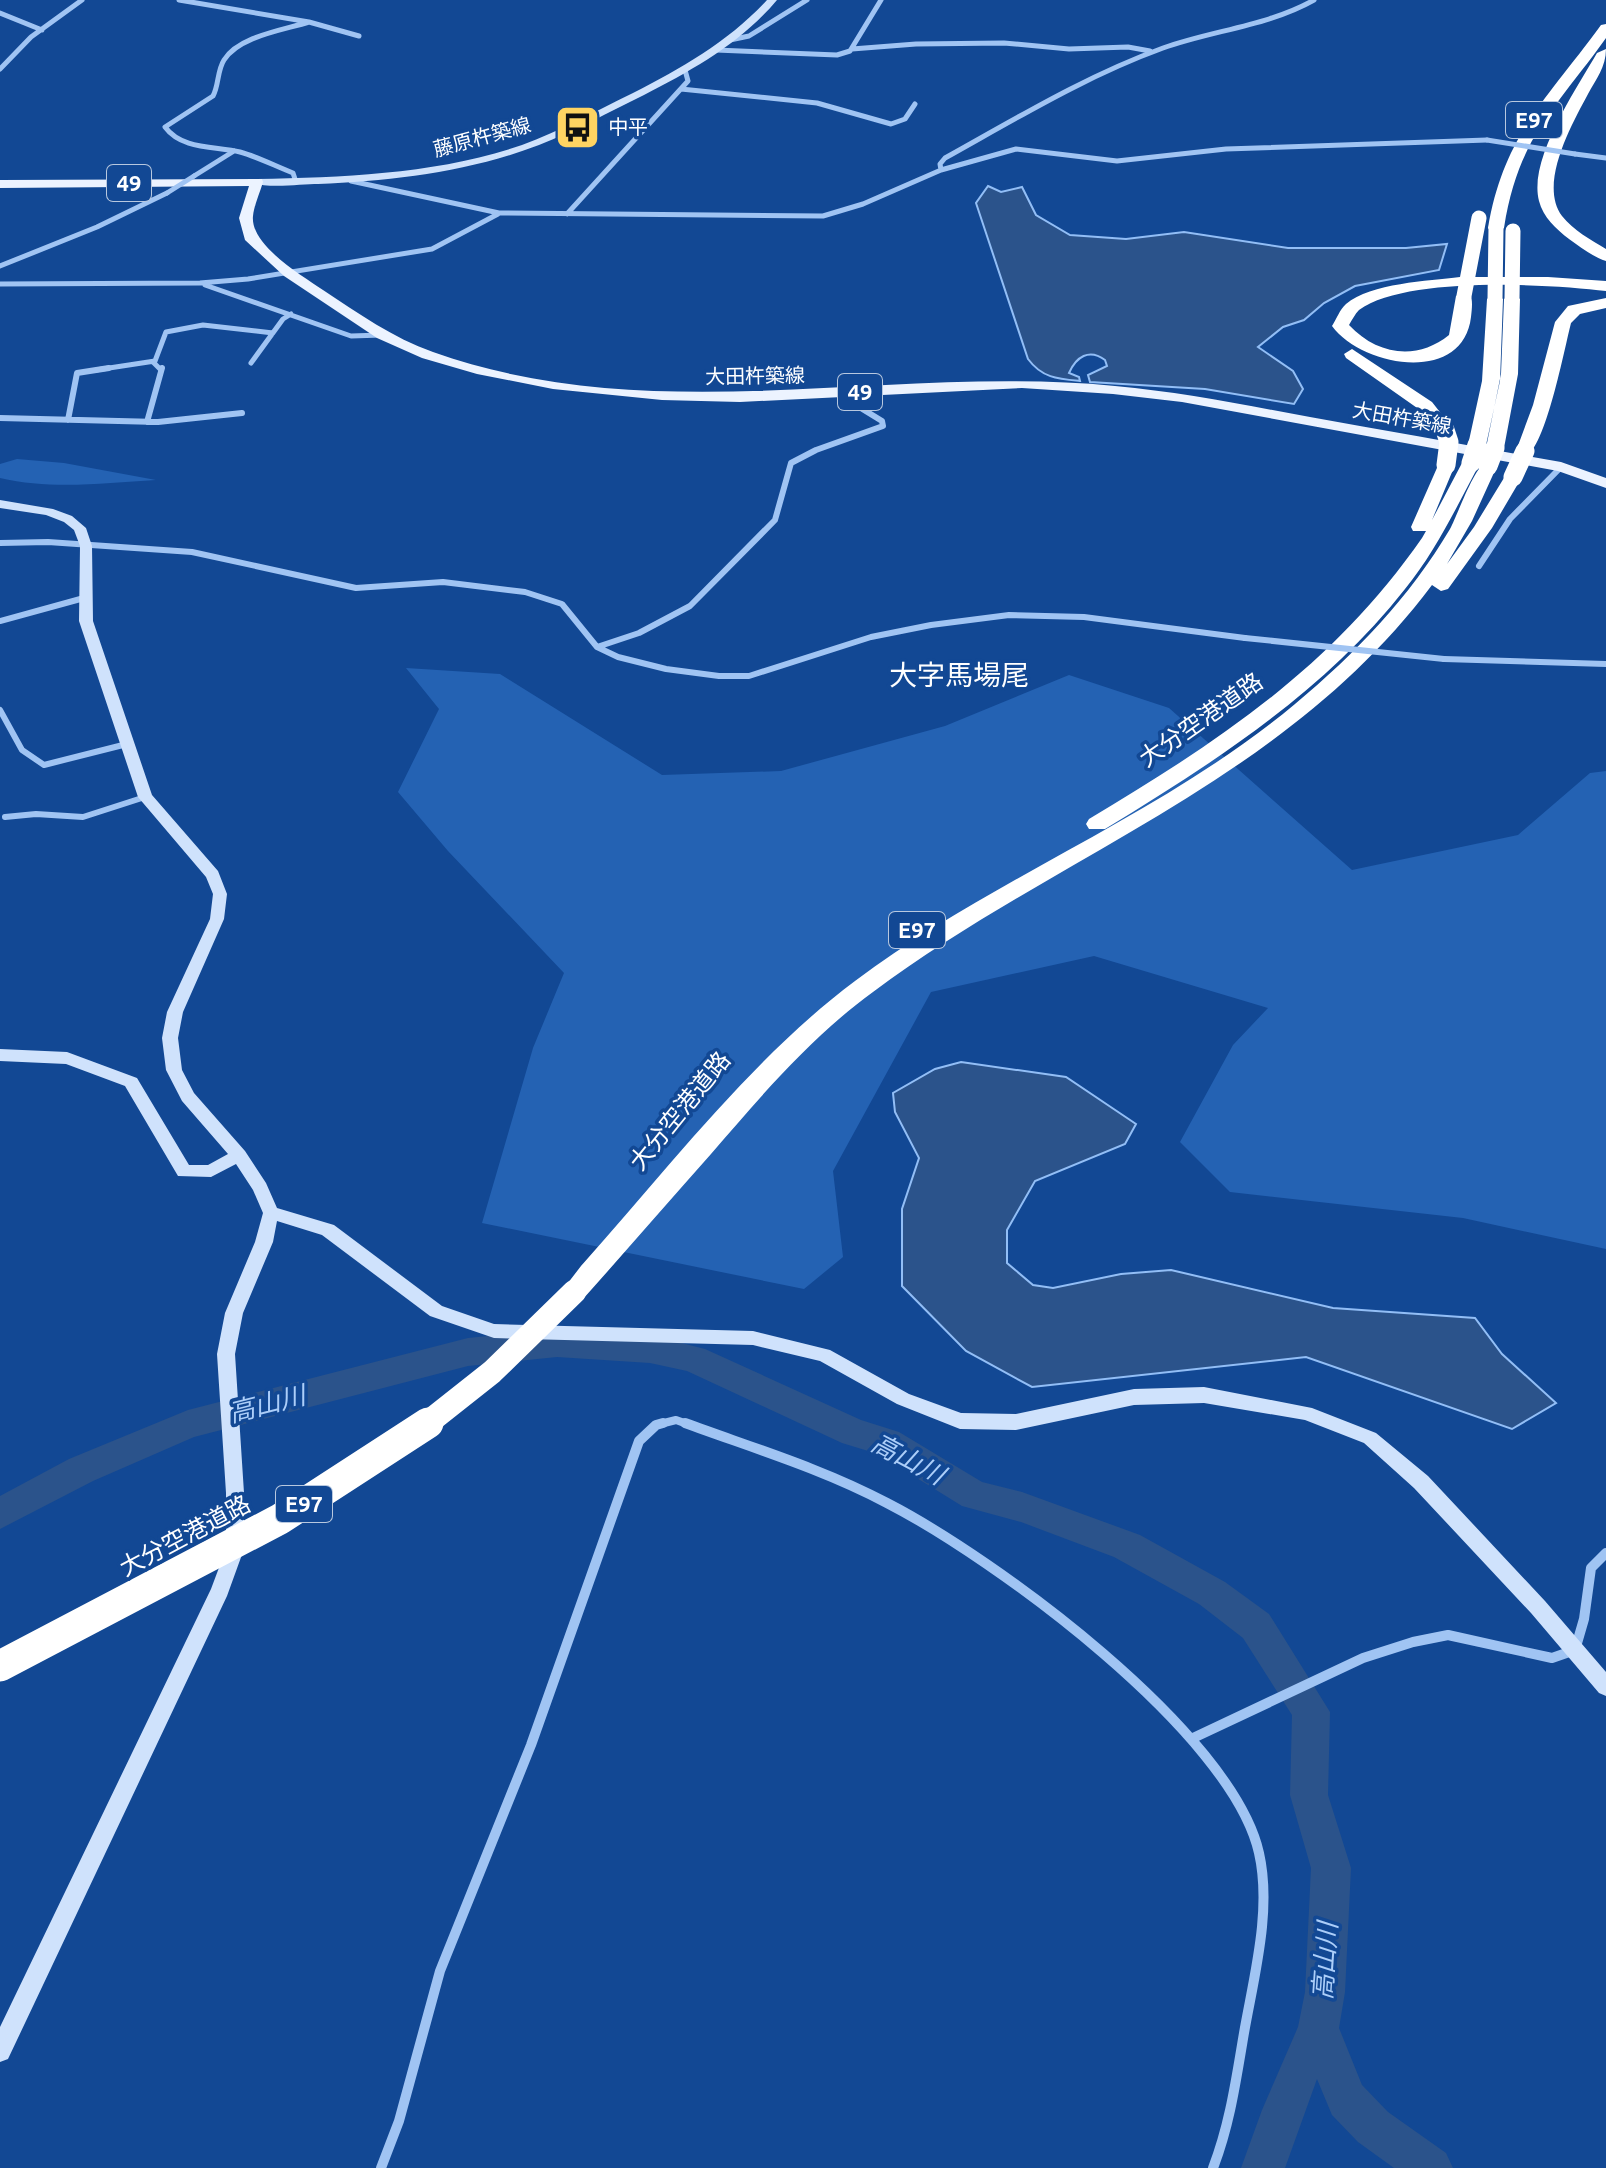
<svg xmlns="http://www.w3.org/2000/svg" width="1606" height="2168" font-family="Ubuntu,'Noto Sans JP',sans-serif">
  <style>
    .green { fill: #2462b3 }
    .water { fill: #2b538b; stroke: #92bef6; stroke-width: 2 }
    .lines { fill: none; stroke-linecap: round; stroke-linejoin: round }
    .river { fill: #2b538b; fill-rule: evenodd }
    .street-far3 { stroke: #a0c4f3; stroke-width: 5 }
    .street-far2 { stroke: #a0c4f3; stroke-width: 6 }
    .street-far1 { stroke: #a0c4f3; stroke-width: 8 }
    .street { stroke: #a0c4f3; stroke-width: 10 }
    .secondary { fill: #cfe2fc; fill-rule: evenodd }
    .primary { fill: #ecf3ff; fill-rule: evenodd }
    .highway { fill: #fff; fill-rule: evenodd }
    .street-bridge-far1 { stroke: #a0c4f3; stroke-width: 5 }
    .street-bridge { stroke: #a0c4f3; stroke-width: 6 }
    .highway-bridge-far3 { stroke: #fff; stroke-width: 15 }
    .highway-bridge-far2 { stroke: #fff; stroke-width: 19 }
    .highway-bridge-far1 { stroke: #fff; stroke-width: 24 }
    .highway-bridge { stroke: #fff; stroke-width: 31 }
    .labels { text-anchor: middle; stroke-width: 7; stroke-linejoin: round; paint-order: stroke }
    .far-poi-label { font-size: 20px; fill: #fff; stroke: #124894; text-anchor: start }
    .far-street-label { font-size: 20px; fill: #fff; stroke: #124894 }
    .shield { fill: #124894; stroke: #b8c8df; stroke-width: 2 }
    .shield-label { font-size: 22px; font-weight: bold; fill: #fff }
    .street-label { font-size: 24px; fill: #fff; stroke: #124894 }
    .water-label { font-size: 26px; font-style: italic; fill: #accef9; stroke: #124894 }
    .quarter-label { font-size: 28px; fill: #fff; stroke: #124894 }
  </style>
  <rect width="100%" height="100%" fill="#124894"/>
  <path class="green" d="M17 459 64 463 156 480C103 483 52 490 0 478V464Z
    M406 668 500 674 662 775 781 771 945 726 1069 675 1169 708 1352 870 1518 835 1590 773 1606 771V1249L1463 1218 1230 1192 1180 1142 1233 1045 1268 1008 1094 956 931 992 833 1171 843 1257 804 1289 482 1223 533 1048 564 973 448 851 398 792 439 709Z"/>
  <path class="water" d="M988 186 1001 192 1022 187 1036 215 1070 235 1126 239 1184 232 1288 248H1406L1447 244 1439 270 1355 286 1324 303 1304 320 1283 327 1258 347 1293 371 1303 389 1294 404 1205 389 1090 382 1088 375 1107 366 1105 360C1089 348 1076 357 1069 373L1079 377 1080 381C1058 379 1042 378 1028 359L976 203Z
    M961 1062 1066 1077 1136 1124 1125 1144 1035 1181 1007 1230V1263L1033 1285 1053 1288 1121 1274 1171 1270 1333 1308 1475 1318 1502 1354 1556 1403 1512 1429 1306 1357 1032 1387 966 1351 902 1286V1209L919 1158 895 1112 893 1093 935 1069Z"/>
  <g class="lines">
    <path class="river" d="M557 1329 650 1335 705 1349 861 1420 899 1432 982 1482 1022 1492 1140 1535 1225 1582 1269 1614 1330 1712 1328 1795 1351 1868 1345 1992 1339 2028 1362 2085 1388 2112 1446 2153 1453 2168H1394L1358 2142 1332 2115 1317 2079 1285 2168H1241L1262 2110 1298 2027 1305 1992 1311 1868 1290 1795 1292 1715 1243 1638 1199 1604 1114 1557 1021 1522 962 1506 878 1454 842 1443 687 1371 650 1363 557 1357 468 1366 194 1437 93 1481 0 1529V1496L69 1459 188 1410 468 1338Z"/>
    <path class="street-far3" d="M179 0 309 22 359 36
      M0 13 42 30
      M730 40 749 36 807 0
      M852 49 916 44 1004 43 1069 49 1128 47 1150 51
      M716 50 837 55 850 51 881 0
      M0 69 31 37 82 0
      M681 89 817 103 891 124 905 119 915 104
      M1575 154 1606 158
      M941 170 940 164 945 158C1017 118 1086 76 1163 48 1213 30 1268 26 1314 0
      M194 176 234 151
      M351 181 499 213 823 216 863 204 941 170 1016 149 1117 161 1226 149 1487 140
      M296 182 293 173C275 166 258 157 240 152 215 146 182 150 165 127L213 96C219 85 217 71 224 60 239 36 284 30 309 22
      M567 214 688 81 685 70
      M0 266 97 227 167 193
      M0 284 200 283 248 279 432 249 498 214
      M205 285 351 336 382 335
      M153 362 161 370
      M251 363 283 319 291 314
      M96 370 155 361 166 332 203 325 273 333"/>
    <path class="street-far2" d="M0 418 158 422 242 413
      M68 420 77 373 109 368
      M147 422 162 368
      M0 543 48 542 192 552 356 588 443 582 525 592 562 604 597 647 618 657 666 669 719 676H749L871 637 931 625 1009 615 1084 617 1245 638
      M1479 566 1510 519 1561 467
      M0 621 84 598
      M597 647 639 633 690 606 775 520 791 463 816 450 883 426 882 421 851 402 845 393
      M1444 659 1606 664
      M0 710 22 750 44 765 127 744
      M5 817 36 814 83 817 145 797"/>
    <path class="street-far1" d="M656 1425 676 1420 690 1425"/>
    <path class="street" d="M685 1423C753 1448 823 1469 887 1503 994 1558 1232 1732 1259 1853 1272 1910 1254 1976 1244 2033 1236 2080 1230 2124 1213 2168
      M1191 1739 1363 1658 1413 1642 1448 1635 1552 1658 1575 1650 1584 1619 1591 1568 1606 1553
      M381 2168 399 2121 440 1971 531 1745 639 1441 656 1425 663 1423"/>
    <path class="secondary" d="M767 0H777C741 43 693 70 644 95 609 112 575 131 539 145 469 172 392 181 318 184 302 184 264 189 252 182L257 179C346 177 437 174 522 145 560 131 596 111 633 93 682 68 729 41 767 0Z
      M0 500 53 509 72 516 86 528 92 546 93 621 152 795 218 871 227 894 224 919 183 1012 178 1038 182 1070 194 1093 245 1151 266 1183 277 1208 334 1225 442 1306 494 1324 753 1331 830 1350 909 1394 961 1413 1016 1414 1134 1389 1204 1387 1312 1408 1376 1433 1428 1476 1545 1601 1606 1672V1696L1599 1693 1531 1613 1414 1488 1364 1443 1305 1420 1204 1403 1134 1405 1016 1430 960 1429 897 1404 820 1361 753 1345 494 1338 430 1316 322 1235 277 1221 273 1242 243 1313 235 1354 244 1493V1549L227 1596 8 2059 0 2062V2027L211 1589 226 1549V1493L217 1354 225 1313 255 1242 263 1213 253 1190 236 1164 211 1177 178 1176 125 1086 66 1064 0 1061V1049L67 1052 137 1078 189 1165H208L228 1154 182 1101 166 1070 162 1038 167 1012 210 919 213 894 206 877 138 797 79 621 80 546 74 530 64 522 46 515 0 508Z"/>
    <path class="primary" d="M262 179 263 182C260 193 254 205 253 216 250 245 301 275 323 290 358 313 393 338 433 352 654 431 889 364 1115 386 1181 392 1245 405 1310 417 1394 432 1477 447 1561 462L1606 478V488L1558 471 1182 402 1113 394 1022 388 740 402 662 400 553 389 477 374 422 358 377 338 284 276 245 240 239 218 249 186 0 188V180Z"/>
    <path class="highway" d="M1606 24V38C1556 108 1518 137 1504 228L1496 233 1490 231 1488 228C1504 134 1548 98 1601 25Z
      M1606 49C1606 67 1596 79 1588 94 1572 124 1538 184 1562 216 1573 230 1591 240 1606 249V261C1593 257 1580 247 1569 239 1556 229 1543 217 1539 201 1528 159 1577 88 1597 53Z
      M1460 277H1548L1606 281V291C1549 284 1406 276 1359 310 1355 314 1352 320 1349 325 1377 355 1417 361 1449 335L1456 296 1464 291 1470 293C1473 300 1472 308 1471 317 1463 385 1362 367 1332 326 1336 320 1340 309 1346 304 1371 283 1428 281 1460 277Z
      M1495 294 1503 299 1500 381 1486 445 1477 450 1468 445 1482 381 1487 299Z
      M1512 294 1520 299 1518 374 1504 448 1495 453 1486 448 1501 374 1504 299Z
      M1606 298V308L1580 314 1571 323C1565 346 1545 451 1525 456L1519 455 1516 451 1533 405 1555 322 1568 306Z
      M1352 349 1432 402 1454 430 1451 434H1439L1420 410 1346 358 1344 354Z
      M1471 458 1480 463C1457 506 1436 551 1405 589 1324 692 1215 762 1105 829H1089L1086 824 1089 819C1221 740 1333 666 1422 538L1426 531H1413L1411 527 1440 461 1446 460 1455 465 1432 520 1462 463Z
      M1488 461 1497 466 1472 521 1447 564 1474 527 1507 473H1519L1522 477 1492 528 1448 589 1441 591 1432 585C1284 782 1063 851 873 992 811 1037 761 1096 711 1154 668 1202 626 1251 583 1299L574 1302 565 1299 561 1292 581 1266C666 1171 753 1057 855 981 994 877 1161 816 1295 704 1355 654 1410 597 1450 529 1458 514 1475 464 1488 461Z"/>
    <path class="street-bridge-far1" d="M1487 140 1575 154
      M167 193 194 176"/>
    <path class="street-bridge" d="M1245 638 1444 659"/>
    <path class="highway-bridge-far3" d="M1464 296 1479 218
      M1495 299 1496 228
      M1512 299 1513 231"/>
    <path class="highway-bridge-far2" d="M1445 430 1449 442 1446 465
      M1471 463 1477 445
      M1488 466 1495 448
      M1513 477 1525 451"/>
    <path class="highway-bridge-far1" d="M425 1425 492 1372 574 1292"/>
    <path class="highway-bridge" d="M0 1666 280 1519 428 1423"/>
  </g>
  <defs>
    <symbol id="bus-square" viewBox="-11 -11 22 22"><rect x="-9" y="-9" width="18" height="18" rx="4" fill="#ffd462" stroke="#124894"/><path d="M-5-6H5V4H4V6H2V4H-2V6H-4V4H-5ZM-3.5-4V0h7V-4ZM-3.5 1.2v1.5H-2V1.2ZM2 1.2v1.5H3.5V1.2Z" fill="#111"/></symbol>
  </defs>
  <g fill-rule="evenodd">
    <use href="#bus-square" x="552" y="102" width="51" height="51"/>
  </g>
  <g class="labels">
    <g class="far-poi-label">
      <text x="608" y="134">中平</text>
    </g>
    <g class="far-street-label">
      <text transform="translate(482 137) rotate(-15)" y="7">藤原杵築線</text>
      <text transform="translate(755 376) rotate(-1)" y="7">大田杵築線</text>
      <text transform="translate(1402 418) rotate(10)" y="7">大田杵築線</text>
    </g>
    <g class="shield">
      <rect x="1506" y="102" width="56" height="36" rx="6"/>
      <rect x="107" y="165" width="44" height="36" rx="6"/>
      <rect x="838" y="374" width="44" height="36" rx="6"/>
      <rect x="889" y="912" width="56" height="36" rx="6"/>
      <rect x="276" y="1486" width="56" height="36" rx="6"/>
    </g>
    <g class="shield-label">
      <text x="1534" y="128">E97</text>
      <text x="129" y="191">49</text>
      <text x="860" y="400">49</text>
      <text x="917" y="938">E97</text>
      <text x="304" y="1512">E97</text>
    </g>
    <g class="street-label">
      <text transform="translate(1201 720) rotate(-35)" y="8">大分空港道路</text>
      <text transform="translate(680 1111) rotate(-51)" y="8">大分空港道路</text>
      <text transform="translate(185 1536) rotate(-28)" y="8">大分空港道路</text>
    </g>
    <g class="water-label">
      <text transform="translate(267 1404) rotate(-14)" y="9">高山川</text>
      <text transform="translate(908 1459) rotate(28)" y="9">高山川</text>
      <text transform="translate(1325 1961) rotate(-86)" y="9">高山川</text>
    </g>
    <g class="quarter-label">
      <text x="959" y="685">大字馬場尾</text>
    </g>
  </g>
</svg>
